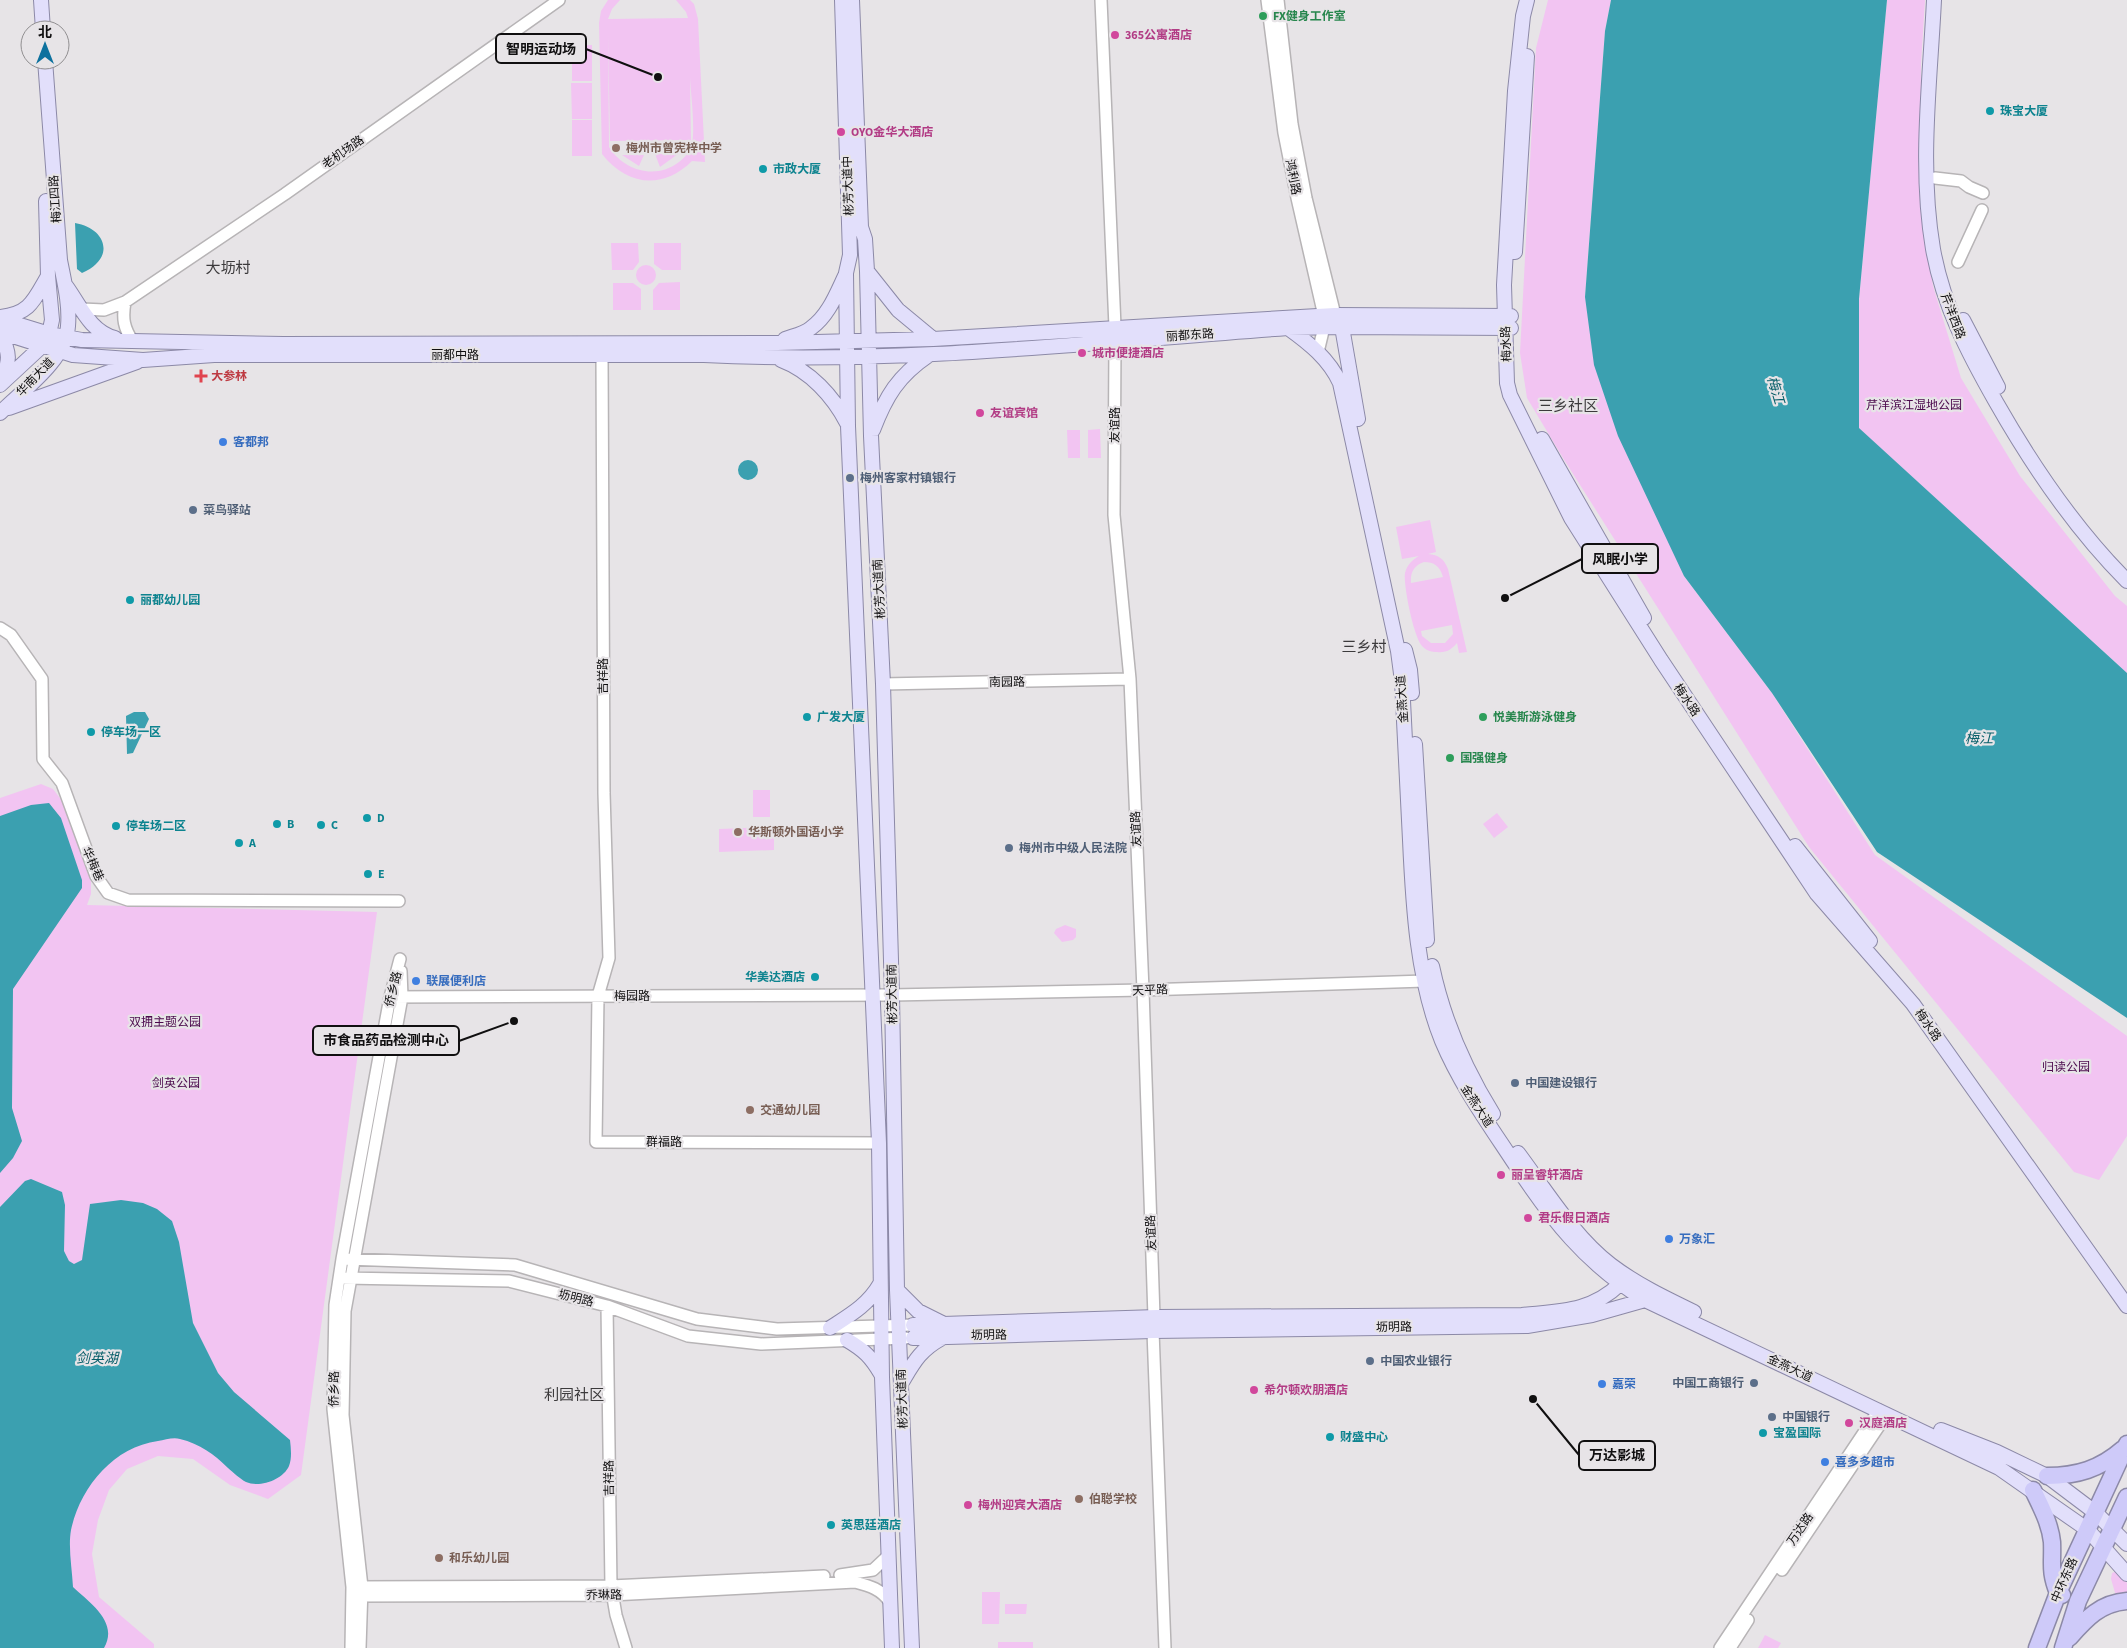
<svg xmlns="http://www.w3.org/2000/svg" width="2127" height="1648" font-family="'Source Sans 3','Noto Sans SC',sans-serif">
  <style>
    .green { fill: #f2c4f2; fill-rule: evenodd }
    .water { fill: #3ba0b0 }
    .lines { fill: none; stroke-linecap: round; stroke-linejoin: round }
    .minor-casing { stroke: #b7b4b6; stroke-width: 14 }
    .major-casing { stroke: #8c89a7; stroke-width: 16 }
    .highway-casing { stroke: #8c89a7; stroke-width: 19 }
    .minor { stroke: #fff; stroke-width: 11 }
    .major { stroke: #e2dffb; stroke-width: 14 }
    .highway { stroke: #cecaf9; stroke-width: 16 }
    .leisure-dot { fill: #2e9e5b; stroke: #e7e4e7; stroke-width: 2 }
    .hotel-dot { fill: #d1479c; stroke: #e7e4e7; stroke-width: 2 }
    .culture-dot { fill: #0f9aa8; stroke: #e7e4e7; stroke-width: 2 }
    .education-dot { fill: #8d6e63; stroke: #e7e4e7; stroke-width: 2 }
    .health-dot { fill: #e0444e; stroke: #e7e4e7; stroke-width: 2 }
    .shop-dot { fill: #3f7fe0; stroke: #e7e4e7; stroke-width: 2 }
    .service-dot { fill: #5c6f8a; stroke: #e7e4e7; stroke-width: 2 }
    .labels { text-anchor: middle; stroke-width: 4.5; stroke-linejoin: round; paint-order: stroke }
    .leisure-label { font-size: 12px; font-weight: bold; fill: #27864d; stroke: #e7e4e7; text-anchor: start }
    .hotel-label { font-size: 12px; font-weight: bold; fill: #b23c85; stroke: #e7e4e7; text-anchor: start }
    .culture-label { font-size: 12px; font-weight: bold; fill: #0d838f; stroke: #e7e4e7; text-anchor: start }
    .education-label { font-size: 12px; font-weight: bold; fill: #785e54; stroke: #e7e4e7; text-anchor: start }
    .street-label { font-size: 12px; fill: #100f10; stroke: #e7e4e7 }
    .health-label { font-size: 12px; font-weight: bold; fill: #be3a42; stroke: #e7e4e7; text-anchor: start }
    .park-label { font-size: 12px; fill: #4a094c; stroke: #e7e4e7 }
    .shop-label { font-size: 12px; font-weight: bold; fill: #366cbe; stroke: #e7e4e7; text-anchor: start }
    .service-label { font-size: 12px; font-weight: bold; fill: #4e5e75; stroke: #e7e4e7; text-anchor: start }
    .water-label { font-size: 14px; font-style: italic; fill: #065e69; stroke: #e7e4e7 }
    .quarter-label { font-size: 15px; fill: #3c3a3c; stroke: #e7e4e7 }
    .leader { fill: none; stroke: #100f10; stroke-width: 2 }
    .callout-dot { fill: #100f10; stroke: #e7e4e7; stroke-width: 2 }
    .callout { fill: #e7e4e7; stroke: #100f10; stroke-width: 2 }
    .callout-label { font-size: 14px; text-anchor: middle; font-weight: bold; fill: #100f10 }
  </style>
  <rect width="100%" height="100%" fill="#e7e4e7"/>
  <path class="green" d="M608 0H620L612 9 608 19 688 18 686 12 676 0H690L694 4 698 19 705 162 692 161C663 190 627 186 602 154L599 23 601 11ZM608 34 610 141 691 140 690 78C691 95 696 134 691 148 689 153 683 159 679 162 656 180 624 171 609 147Z
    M1548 0H1611L1605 31 1585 297 1684 576 1772 693 1875 855 2127 1036V1136L2099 1180 2074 1172 1809 847 1563 458 1527 398 1520 353 1536 48Z
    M1887 0H1925L1921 64 1920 198 1933 286 1961 378 2020 476 2115 596 2127 606V673L1859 429V299Z
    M592 45V81H572V46Z
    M571 83H592V119H572Z
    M572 120H592V156H572Z
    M655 154H678L660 167Z
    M622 155H644L639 166Z
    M611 243H638L639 262 633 270H612Z
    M654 243H681V270H662L654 264Z
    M636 275a10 10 0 1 1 20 0a10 10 0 1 1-20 0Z
    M680 282V310H653V290L659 283Z
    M613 283H633L641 289V310H613Z
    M1100 429 1101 458H1088V430Z
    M1067 430H1080V458H1068Z
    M1430 520 1436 552 1428 554C1439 555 1444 559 1448 569L1467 652 1459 653 1457 643C1451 650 1446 653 1437 652 1432 652 1427 651 1423 647 1414 640 1403 584 1405 573 1407 565 1412 560 1419 556L1402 559 1396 527ZM1424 562C1434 562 1440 566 1443 577L1411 583C1410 573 1414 565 1424 562ZM1452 625 1453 634 1445 643H1431L1422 636 1421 631Z
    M41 784 53 789 69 810 91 882V894L87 905 377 912 301 1475 268 1499 230 1485 193 1459 158 1456 127 1469 109 1490 98 1520 92 1554 99 1597 154 1644V1648H0V798Z
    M753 790H770V817H753Z
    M1497 813 1508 827 1494 838 1483 824Z
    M774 827V850L719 852V829Z
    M1065 925 1076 929V937L1073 940 1062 942 1054 933 1056 929Z
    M2117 1571 2127 1583V1596H2116L2111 1579 2112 1573Z
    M982 1592H1000L999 1624H982Z
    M1005 1604H1027L1026 1614H1005Z
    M1765 1635 1781 1643 1778 1648H1758Z
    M998 1642H1033V1648H998Z"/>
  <path class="water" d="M1611 0H1887L1859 299V428L2127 673V1018L1877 852 1772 693 1684 576 1618 436 1594 365 1585 297 1605 31Z
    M75 223C108 229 115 259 82 273L77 269Z
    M738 470a10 10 0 1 1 20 0a10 10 0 1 1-20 0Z
    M134 712H145L149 719 133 753 127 754 126 716Z
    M49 803 61 818 82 880V888L13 989 12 1108 22 1141 13 1158 0 1173V816L31 805Z
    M31 1179 62 1192 65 1205 64 1251 69 1261 74 1264 82 1260 90 1204 121 1200 143 1203 157 1209 172 1221 179 1242 193 1323 218 1373 234 1392 290 1440C291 1449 292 1458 289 1466 283 1480 259 1488 246 1482 240 1479 233 1472 228 1468 214 1454 200 1444 180 1439 173 1437 165 1440 158 1441 113 1447 80 1488 71 1530 68 1547 72 1569 73 1587 90 1603 119 1622 104 1648H0V1207L25 1181Z"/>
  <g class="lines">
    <defs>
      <path id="minor" d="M1101 0 1115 327
        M1267 0 1284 133 1297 198 1324 316V327L1318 352
        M1278 0 1292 124 1306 198 1335 315
        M1935 178 1961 181 1969 187 1983 193
        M1958 262 1982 210
        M125 302C122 319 124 328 133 342
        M82 309 104 310 125 302 285 194 559 0
        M1115 341 1114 515 1130 679 1143 990 1154 1317
        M602 355 604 793 609 958 598 996 596 1142 879 1143
        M0 628 11 635 42 679 43 759 62 783 96 876 108 893 128 900 399 901
        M883 684 1130 679
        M390 997 892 995 1143 990 1425 981
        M346 1259 515 1265 697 1319 777 1329 913 1325
        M344 1278 509 1281 607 1306 688 1336 761 1344 906 1338
        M607 1306 611 1586 616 1615 626 1648
        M1153 1331 1165 1648
        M1782 1570 1887 1414
        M840 1575 873 1570 889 1555
        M355 1587 611 1586 824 1576
        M355 1596 612 1595 855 1582C870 1586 881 1589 890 1602
        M351 1648 352 1587 333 1409 335 1305 342 1259 390 997 400 959
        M360 1648 362 1587 343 1415 345 1311 402 997 401 971
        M1720 1648 1879 1410
        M1730 1648 1748 1620"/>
      <path id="major" d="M41 0 43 30
        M842 0 850 255 846 273 848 426 879 1143 882 1377 892 1648
        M852 0 861 227 865 239 867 271 871 436 883 684 892 995 897 1290 912 1648
        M1527 0 1523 16 1515 91 1504 285 1507 383 1510 395 1571 518 1661 660 1817 894 1913 1004 2127 1306
        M1934 0C1930 82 1919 167 1933 249 1943 305 1968 353 1996 402 2033 467 2074 528 2127 581
        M1515 252 1527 56
        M867 271 898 310 933 339
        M66 286C80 305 90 332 115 338
        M1335 315 1342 327 1358 419
        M0 317C30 314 34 300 48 276
        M0 319 49 334 82 340 283 344 777 343 933 339 1335 315 1511 316
        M1963 320 1998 387
        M1288 328C1309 343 1329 359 1340 383L1398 651 1402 681C1405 734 1407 787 1410 840 1413 906 1417 979 1442 1041 1460 1084 1488 1123 1513 1161 1552 1220 1585 1263 1645 1300L1999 1468 2088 1530 2127 1574
        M0 332 73 355 143 360 214 355H704C899 365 1094 342 1288 328L1342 327 1511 328
        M0 334C10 352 11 362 0 381
        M785 339C793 336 804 334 811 328 828 316 836 295 845 276
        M781 360C810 371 833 396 847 423
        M0 385 42 346 49 334 52 320 48 276 46 201
        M9 408 137 362
        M0 413C23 390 66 360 68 326 70 304 64 281 60 260L45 60
        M873 430C886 396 898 376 929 355
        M1542 439 1644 618
        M1405 650 1410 670 1412 693
        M1415 744 1427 940
        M1795 846 1870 941
        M1432 966C1443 1018 1465 1069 1493 1114
        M1518 1153C1545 1189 1574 1237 1611 1265 1636 1284 1665 1298 1694 1312
        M897 1290 918 1311 942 1323
        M913 1325 1157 1317 1522 1315C1560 1311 1591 1312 1620 1284
        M830 1328C850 1315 868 1305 880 1284
        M913 1338 1153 1331 1527 1326 1592 1315 1645 1300
        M847 1340C864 1350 871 1357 881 1374
        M902 1382C914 1362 920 1350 942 1338
        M1941 1430 1997 1452 2047 1476 2096 1513 2127 1544"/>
      <path id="highway" d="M2047 1476C2077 1476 2100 1469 2123 1449
        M2033 1490C2041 1507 2050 1523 2052 1542 2053 1564 2049 1570 2058 1593L2062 1595
        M2069 1638C2086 1619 2100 1603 2127 1601
        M2037 1648 2058 1593 2127 1444
        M2063 1648 2078 1601 2127 1497"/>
    </defs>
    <use href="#minor" class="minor-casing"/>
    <use href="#major" class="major-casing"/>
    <use href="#highway" class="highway-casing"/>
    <use href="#minor" class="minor"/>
    <use href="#major" class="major"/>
    <use href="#highway" class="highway"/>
  </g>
  <g class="leisure-dot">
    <circle cx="1263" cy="16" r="5"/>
    <circle cx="1483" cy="717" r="5"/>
    <circle cx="1450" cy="758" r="5"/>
  </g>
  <g class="hotel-dot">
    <circle cx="1115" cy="35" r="5"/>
    <circle cx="841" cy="132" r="5"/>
    <circle cx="1082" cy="353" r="5"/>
    <circle cx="980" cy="413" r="5"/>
    <circle cx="1501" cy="1175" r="5"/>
    <circle cx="1528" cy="1218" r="5"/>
    <circle cx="1254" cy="1390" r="5"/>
    <circle cx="1849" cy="1423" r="5"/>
    <circle cx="968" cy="1505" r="5"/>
  </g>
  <g class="culture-dot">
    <circle cx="1990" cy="111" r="5"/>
    <circle cx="763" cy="169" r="5"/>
    <circle cx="130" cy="600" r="5"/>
    <circle cx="807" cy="717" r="5"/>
    <circle cx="91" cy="732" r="5"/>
    <circle cx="367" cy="818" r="5"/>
    <circle cx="277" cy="824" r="5"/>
    <circle cx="321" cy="825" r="5"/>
    <circle cx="116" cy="826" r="5"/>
    <circle cx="239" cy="843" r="5"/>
    <circle cx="368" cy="874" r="5"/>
    <circle cx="815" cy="977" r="5"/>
    <circle cx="1763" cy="1433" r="5"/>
    <circle cx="1330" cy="1437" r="5"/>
    <circle cx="831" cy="1525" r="5"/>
  </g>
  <g class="education-dot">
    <circle cx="616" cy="148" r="5"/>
    <circle cx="738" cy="832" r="5"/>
    <circle cx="750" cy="1110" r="5"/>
    <circle cx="1079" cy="1499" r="5"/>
    <circle cx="439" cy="1558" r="5"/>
  </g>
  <path class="health-dot" d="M198.5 368.5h5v5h5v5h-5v5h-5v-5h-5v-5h5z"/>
  <g class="shop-dot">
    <circle cx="223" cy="442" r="5"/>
    <circle cx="416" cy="981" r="5"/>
    <circle cx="1669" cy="1239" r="5"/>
    <circle cx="1602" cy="1384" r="5"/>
    <circle cx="1825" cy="1462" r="5"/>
  </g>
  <g class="service-dot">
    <circle cx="850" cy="478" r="5"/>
    <circle cx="193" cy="510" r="5"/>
    <circle cx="1009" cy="848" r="5"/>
    <circle cx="1515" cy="1083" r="5"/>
    <circle cx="1370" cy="1361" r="5"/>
    <circle cx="1754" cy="1383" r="5"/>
    <circle cx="1772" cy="1417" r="5"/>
  </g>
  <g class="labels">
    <g class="leisure-label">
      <text x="1273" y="20">FX健身工作室</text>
      <text x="1493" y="721">悦美斯游泳健身</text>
      <text x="1460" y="762">国强健身</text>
    </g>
    <g class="hotel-label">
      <text x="1125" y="39">365公寓酒店</text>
      <text x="851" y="136">OYO金华大酒店</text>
      <text x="1092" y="357">城市便捷酒店</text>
      <text x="990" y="417">友谊宾馆</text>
      <text x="1511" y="1179">丽呈睿轩酒店</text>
      <text x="1538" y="1222">君乐假日酒店</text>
      <text x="1264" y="1394">希尔顿欢朋酒店</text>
      <text x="1859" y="1427">汉庭酒店</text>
      <text x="978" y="1509">梅州迎宾大酒店</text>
    </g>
    <g class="culture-label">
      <text x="2000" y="115">珠宝大厦</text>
      <text x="773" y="173">市政大厦</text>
      <text x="140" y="604">丽都幼儿园</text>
      <text x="817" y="721">广发大厦</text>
      <text x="101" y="736">停车场一区</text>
      <text x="377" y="822">D</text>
      <text x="287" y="828">B</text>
      <text x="331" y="829">C</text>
      <text x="126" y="830">停车场二区</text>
      <text x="249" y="847">A</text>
      <text x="378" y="878">E</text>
      <text x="805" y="981" text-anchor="end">华美达酒店</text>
      <text x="1773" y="1437">宝盈国际</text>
      <text x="1340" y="1441">财盛中心</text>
      <text x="841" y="1529">英思廷酒店</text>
    </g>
    <g class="education-label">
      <text x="626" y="152">梅州市曾宪梓中学</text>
      <text x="748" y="836">华斯顿外国语小学</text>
      <text x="760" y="1114">交通幼儿园</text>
      <text x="1089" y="1503">伯聪学校</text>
      <text x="449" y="1562">和乐幼儿园</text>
    </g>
    <g class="street-label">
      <text transform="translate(343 152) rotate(-35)" y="4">老机场路</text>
      <text transform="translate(1293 177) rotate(79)" y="4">鸿利路</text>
      <text transform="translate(848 186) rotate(-92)" y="4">彬芳大道中</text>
      <text transform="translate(55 199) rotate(-94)" y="4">梅江四路</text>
      <text transform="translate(1953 316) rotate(69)" y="4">芹洋西路</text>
      <text transform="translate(1190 335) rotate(-4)" y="4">丽都东路</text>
      <text transform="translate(1506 344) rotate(-92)" y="4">梅水路</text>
      <text x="455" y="359">丽都中路</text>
      <text transform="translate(35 377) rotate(-46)" y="4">华南大道</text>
      <text transform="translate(1115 425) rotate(-90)" y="4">友谊路</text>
      <text transform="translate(879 589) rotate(-93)" y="4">彬芳大道南</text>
      <text transform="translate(603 676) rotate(-90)" y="4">吉祥路</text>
      <text transform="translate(1007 682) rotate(-1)" y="4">南园路</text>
      <text transform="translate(1402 699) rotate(-94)" y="4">金燕大道</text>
      <text transform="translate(1687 700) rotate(56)" y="4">梅水路</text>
      <text transform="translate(1136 829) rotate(-92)" y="4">友谊路</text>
      <text transform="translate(93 864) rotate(66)" y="4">华梅巷</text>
      <text transform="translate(393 989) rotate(-76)" y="4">侨乡路</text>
      <text transform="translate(1150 990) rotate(-2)" y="4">天平路</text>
      <text transform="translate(892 994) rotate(-91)" y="4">彬芳大道南</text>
      <text x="632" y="1000">梅园路</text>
      <text transform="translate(1928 1025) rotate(55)" y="4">梅水路</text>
      <text transform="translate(1477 1106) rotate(57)" y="4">金燕大道</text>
      <text x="664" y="1146">群福路</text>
      <text transform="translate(1151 1233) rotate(-92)" y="4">友谊路</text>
      <text transform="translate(576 1298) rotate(14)" y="4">坜明路</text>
      <text transform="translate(1394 1327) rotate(-1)" y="4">坜明路</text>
      <text transform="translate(989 1335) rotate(-1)" y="4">坜明路</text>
      <text transform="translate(1790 1368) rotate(25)" y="4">金燕大道</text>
      <text transform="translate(334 1389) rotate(-89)" y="4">侨乡路</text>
      <text transform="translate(902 1399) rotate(-92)" y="4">彬芳大道南</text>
      <text transform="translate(609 1478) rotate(-91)" y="4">吉祥路</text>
      <text transform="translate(1800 1529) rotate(-56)" y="4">万达路</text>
      <text transform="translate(2064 1580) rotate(-66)" y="4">中环东路</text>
      <text transform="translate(604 1595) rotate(-1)" y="4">乔琳路</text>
    </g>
    <g class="health-label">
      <text x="211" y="380">大参林</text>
    </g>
    <g class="park-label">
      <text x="1914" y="409">芹洋滨江湿地公园</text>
      <text x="165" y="1026">双拥主题公园</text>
      <text x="2066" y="1071">归读公园</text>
      <text x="176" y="1087">剑英公园</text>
    </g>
    <g class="shop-label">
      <text x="233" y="446">客都邦</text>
      <text x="426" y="985">联展便利店</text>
      <text x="1679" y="1243">万象汇</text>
      <text x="1612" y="1388">嘉荣</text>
      <text x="1835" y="1466">喜多多超市</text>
    </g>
    <g class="service-label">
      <text x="860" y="482">梅州客家村镇银行</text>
      <text x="203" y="514">菜鸟驿站</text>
      <text x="1019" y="852">梅州市中级人民法院</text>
      <text x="1525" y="1087">中国建设银行</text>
      <text x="1380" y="1365">中国农业银行</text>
      <text x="1744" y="1387" text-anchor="end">中国工商银行</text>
      <text x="1782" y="1421">中国银行</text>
    </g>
    <g class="water-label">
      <text transform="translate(1776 390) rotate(73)" y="5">梅江</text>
      <text x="1979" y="743">梅江</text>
      <text x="97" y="1363">剑英湖</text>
    </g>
    <g class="quarter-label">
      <text x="228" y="273">大坜村</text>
      <text x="1568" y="411">三乡社区</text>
      <text x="1364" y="652">三乡村</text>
      <text x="574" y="1400">利园社区</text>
    </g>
  </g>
  <path class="leader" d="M658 77L586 49M1505 598L1582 559M514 1021L459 1041M1533 1399L1579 1455"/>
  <g class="callout-dot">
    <circle cx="658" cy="77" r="5"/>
    <circle cx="1505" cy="598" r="5"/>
    <circle cx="514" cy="1021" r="5"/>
    <circle cx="1533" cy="1399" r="5"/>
  </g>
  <g class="callout">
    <rect x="496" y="34" width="90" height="29" rx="5"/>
    <rect x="1582" y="544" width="76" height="29" rx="5"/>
    <rect x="313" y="1026" width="146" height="29" rx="5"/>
    <rect x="1579" y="1441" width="76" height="29" rx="5"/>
  </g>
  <g class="callout-label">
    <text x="541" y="54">智明运动场</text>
    <text x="1620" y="564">风眠小学</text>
    <text x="386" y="1045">市食品药品检测中心</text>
    <text x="1617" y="1460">万达影城</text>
  </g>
  <g transform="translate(45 45)"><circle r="24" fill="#e7e4e7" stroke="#918f91"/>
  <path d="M0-4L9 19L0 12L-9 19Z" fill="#0d719e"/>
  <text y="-8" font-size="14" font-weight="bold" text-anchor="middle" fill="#100f10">北</text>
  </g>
</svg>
